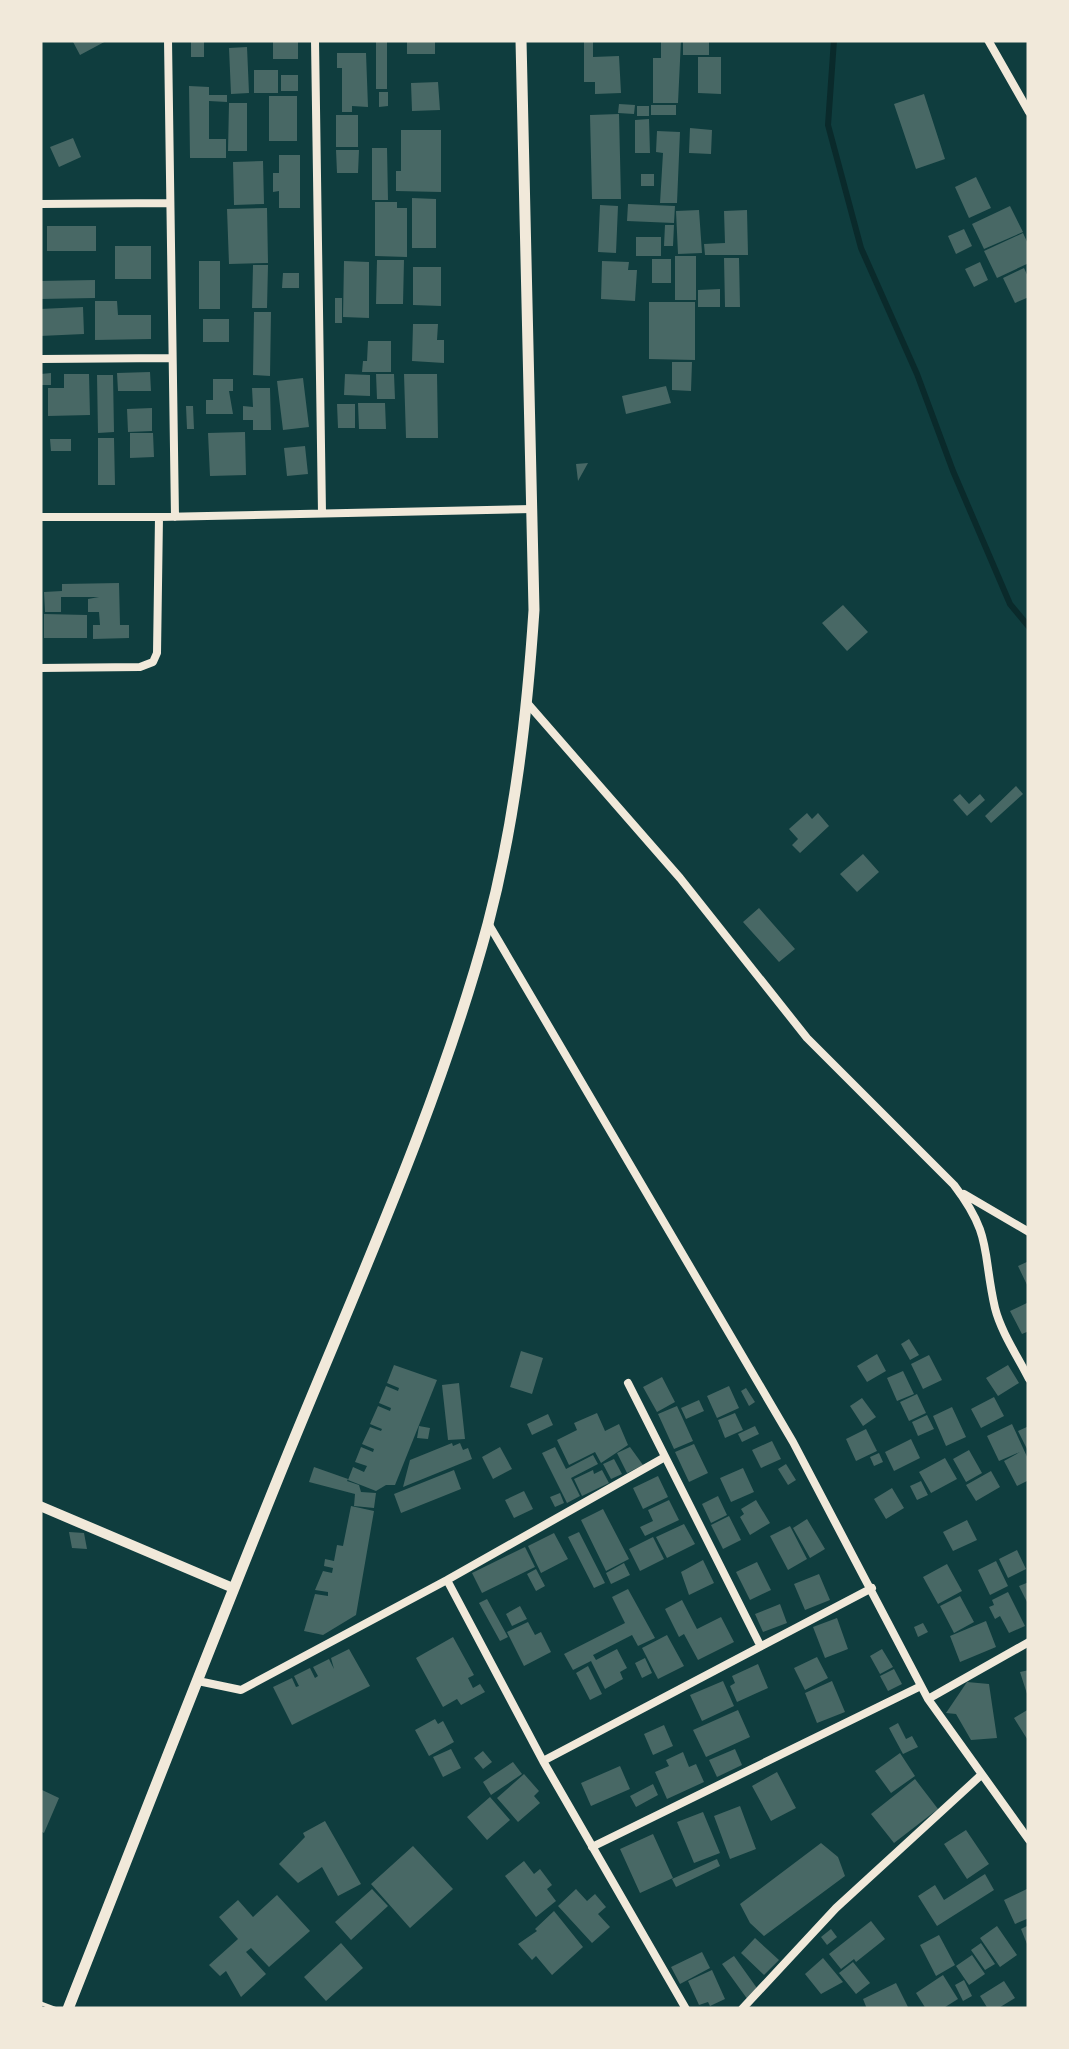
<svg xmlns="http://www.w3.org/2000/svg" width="1069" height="2049" font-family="Commissioner,sans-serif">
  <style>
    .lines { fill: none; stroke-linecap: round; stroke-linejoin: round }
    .stream { stroke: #0a2a2b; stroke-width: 6 }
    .building { fill: #486865 }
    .service { stroke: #f1e9da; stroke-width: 4 }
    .minor { stroke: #f1e9da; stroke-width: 8 }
    .tertiary { stroke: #f1e9da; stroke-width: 10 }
    .secondary { stroke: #f1e9da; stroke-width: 11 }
  </style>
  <rect width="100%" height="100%" fill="#0f3d3e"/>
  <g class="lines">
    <path class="stream" d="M834 40 828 125 861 248 917 374 953 471 1010 604 1029 627"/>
  </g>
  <path class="building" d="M72 40H108L80 55Z
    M191 40H204V57H191Z
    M273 40H298V59H273Z
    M376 40H387V89H376Z
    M407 40H435V54H407Z
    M661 40H681L678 103H653V58H661Z
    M683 40H709V55H683Z
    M584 41H593V57L619 56 621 93 595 94V82H584Z
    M247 47 249 93 231 94 229 48Z
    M337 53H366L368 107 352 106V112H342V68H337Z
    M698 57H721V94L698 93Z
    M254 70H278V93H254Z
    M281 75H298V91H281Z
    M438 82 440 110 412 111 411 83Z
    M189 86 209 87V95H227V102L209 101V139H226V158H190Z
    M379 92H388V106L379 107Z
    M924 94 945 159 916 169 894 104Z
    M269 96H297V141H269Z
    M229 103H247V151H228Z
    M619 104 635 105 634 114 618 113Z
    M651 105H676V115H651Z
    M637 106H649V116H637Z
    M619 114 621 199H592L590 115Z
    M336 115H358V147H336Z
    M649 119 650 153H635V120Z
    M690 128 712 130 711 154 689 153Z
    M401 130H441V192L396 191V171H401Z
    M657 131 680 132 677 203H660L663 153 656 152Z
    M73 138 81 157 59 167 50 147Z
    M372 148H387L388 200H372Z
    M336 150H359L358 173H337Z
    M279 155H300V208H279V191L273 192V173H279Z
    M263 161 264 204 234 205 233 162Z
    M641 174H654V186H641Z
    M976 177 991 208 969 218 955 187Z
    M412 198 436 199V248H412Z
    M375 202H397V208H407V257L375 256Z
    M628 204 675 206 674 223 627 221Z
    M600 205 618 206 616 253 598 252Z
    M1010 206 1023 232 984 249 972 224Z
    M267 208 268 263 229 264 227 209Z
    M699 210 702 253 678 254 676 211Z
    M747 210 748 255H705L704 244 725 243 724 211Z
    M665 225H674L673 246H664Z
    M47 226H96V251H47Z
    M964 229 972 246 956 254 948 236Z
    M1023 233 1029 246V263L997 278 984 251Z
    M636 237H661V256H636Z
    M115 246H151V279H115Z
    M675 256H696V300H675Z
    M724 258H739L740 307H725Z
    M652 259H671V283H652Z
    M377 260H404L403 304H376Z
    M199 261H220V309H199Z
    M344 261 369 262V318L343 317Z
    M602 261 629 262 628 270H637L635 301 601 299Z
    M980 262 988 280 974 287 965 269Z
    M253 265H268L267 308H252Z
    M413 267H441V306L413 305Z
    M1024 268 1029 279V297L1015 303 1003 278Z
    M283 273H299V288H282Z
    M95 280V298L40 299V281Z
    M720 289V307H698V290Z
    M335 298H342V323H335Z
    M95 301H117L118 315H151V339L95 340Z
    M649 302H695V360L649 359Z
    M83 307 84 334 40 336V309Z
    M254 312H271L270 376 253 375Z
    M203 319H229V342H203Z
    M413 324H438L437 340H444V363L412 361Z
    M368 341H391V372H362L363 361H367Z
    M672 362H692L691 391 672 390Z
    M150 372 151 391H118L117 373Z
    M51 373V385H41V374Z
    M64 374H89L90 415 48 416V388H64Z
    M345 374 370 375V396L344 395Z
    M376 374H394L395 399H377Z
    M404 374H437L438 438H406Z
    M97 375H113L114 432 98 433Z
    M303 378 309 427 283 430 277 381Z
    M213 379H233V391H229L233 414H206V400H213Z
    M666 386 671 403 626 414 622 396Z
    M252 388H270L271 430H253V420H243V406L253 407Z
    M358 403H385L386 429H359Z
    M337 404H355V428H338Z
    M186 406H193L194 429H187Z
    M152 408V431L128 432 127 409Z
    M245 432 246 475 210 476 208 433Z
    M130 433H153L154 457 130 458Z
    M98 438H114L115 485H98Z
    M50 439H71V451H51Z
    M305 446 308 474 287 476 284 448Z
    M588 463 578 481 576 464Z
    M119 583 120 625H129V638L93 639V625H100L99 612H88V599L99 597H61V612H45L44 592 62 591V584Z
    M843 605 868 632 847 651 822 623Z
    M44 614 87 615V638H44Z
    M1016 786 1023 794 991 823 985 816Z
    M960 794 969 804 980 794 985 800 967 816 953 800Z
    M807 813 812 819 818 813 829 826 800 853 792 845 798 839 789 829Z
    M863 854 879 872 857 892 840 874Z
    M759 908 795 949 779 962 743 922Z
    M1029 1261V1289L1018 1266Z
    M1029 1302V1331L1022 1334 1010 1311Z
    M909 1339 919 1355 910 1360 901 1344Z
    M521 1351 543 1358 532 1394 510 1387Z
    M877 1354 886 1371 867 1382 857 1366Z
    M929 1355 942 1380 923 1389 911 1364Z
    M394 1365 437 1380 395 1485H386L376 1491 348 1480 353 1467 364 1472 367 1466 355 1462 361 1447 373 1452 374 1449 362 1444 370 1427 381 1431 382 1429 370 1424 378 1406 390 1411 391 1408 379 1403 386 1386 398 1391 399 1388 387 1383Z
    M1008 1365 1019 1383 998 1396 986 1378Z
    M903 1371 914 1394 897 1401 887 1378Z
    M662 1377 675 1402 657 1412 643 1387Z
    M459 1383 465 1439 448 1440 442 1385Z
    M729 1386 739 1408 717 1418 707 1396Z
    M746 1388 755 1402 749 1406 741 1391Z
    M917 1394 926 1413 909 1421 900 1402Z
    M994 1397 1004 1416 981 1428 971 1409Z
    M862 1398 876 1417 863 1426 850 1406Z
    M699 1400 704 1411 686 1419 681 1408Z
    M677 1406 693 1441 674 1449 658 1414Z
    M952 1407 966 1437 946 1446 933 1416Z
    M597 1413 605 1431 619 1424 628 1445 601 1463 595 1452 569 1465 557 1440 577 1430 574 1423Z
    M735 1413 743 1430 725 1438 718 1420Z
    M548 1414 553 1425 532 1435 527 1424Z
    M927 1415 934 1429 918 1436 912 1422Z
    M1012 1424 1029 1461V1480L1017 1486 1004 1461 1020 1452 999 1461 987 1436Z
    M419 1426 430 1428 428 1439 417 1438Z
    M755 1426 759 1434 742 1442 738 1434Z
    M1029 1426V1453L1018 1431Z
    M866 1429 877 1451 856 1461 846 1439Z
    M911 1439 920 1458 894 1471 885 1452Z
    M772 1441 781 1459 761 1468 752 1450Z
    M452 1443 453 1446 460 1443 463 1450 468 1448 472 1459 403 1487 410 1460Z
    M694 1444 708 1473 689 1482 675 1452Z
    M500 1447 512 1469 493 1479 482 1457Z
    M555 1447 566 1469 593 1455 598 1464 571 1478 580 1496 567 1503 542 1453Z
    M630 1447 643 1465 627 1473 617 1453Z
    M969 1450 982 1473 966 1482 953 1459Z
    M879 1453 883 1462 874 1466 870 1457Z
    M945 1458 957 1479 931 1493 919 1472Z
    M614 1459 622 1474 611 1479 603 1464Z
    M786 1464 796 1480 788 1485 778 1469Z
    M314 1467 348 1479 347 1481 359 1485 361 1492 376 1493 374 1508 354 1506 355 1494 309 1482Z
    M743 1468 754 1492 731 1502 720 1478Z
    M454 1470 461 1489 401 1513 394 1494Z
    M593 1470 594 1474 602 1470 609 1483 582 1496 574 1479Z
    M991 1471 1000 1487 976 1501 966 1485Z
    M658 1476 668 1497 643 1509 633 1488Z
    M921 1481 928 1495 917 1500 910 1486Z
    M892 1488 904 1508 886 1519 874 1499Z
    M524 1491 533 1509 514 1518 505 1500Z
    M560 1493 564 1503 555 1507 550 1497Z
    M718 1496 727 1515 711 1523 702 1504Z
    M669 1500 679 1520 645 1536 640 1527 653 1521 648 1510Z
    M756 1500 770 1523 750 1535 740 1517 744 1514 741 1509Z
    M351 1506 374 1511 356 1615 323 1635 304 1631 315 1594 328 1596V1592L315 1590 323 1571 332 1573 333 1568 324 1566 325 1559 334 1561 337 1545 343 1546Z
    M603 1509 629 1559 606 1571 581 1520Z
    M729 1516 741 1540 723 1549 711 1525Z
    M807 1519 825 1549 810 1558 793 1528Z
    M967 1520 977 1540 953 1551 943 1532Z
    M684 1524 695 1544 667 1558 656 1537Z
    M790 1526 807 1559 788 1570 770 1536Z
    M69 1532 84 1533 87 1549 72 1548Z
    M579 1532 605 1583 594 1588 568 1537Z
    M554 1533 568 1559 541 1573 528 1546Z
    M653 1537 664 1559 640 1571 629 1549Z
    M525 1547 535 1567 482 1593 472 1573Z
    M1017 1550 1026 1569 1008 1578 999 1559Z
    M703 1560 714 1583 689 1595 681 1572Z
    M996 1561 1008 1586 990 1595 978 1570Z
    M757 1562 771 1590 750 1600 736 1572Z
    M624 1563 630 1575 611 1584 606 1573Z
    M947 1564 962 1591 938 1604 923 1577Z
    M536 1569 545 1586 536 1591 527 1574Z
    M819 1574 830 1600 805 1610 794 1584Z
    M1029 1582V1606L1019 1586Z
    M628 1589 655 1638 638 1646 632 1635 593 1655 596 1660 617 1649 627 1668 620 1672 623 1679 605 1689 591 1661 573 1670 564 1654 625 1623 612 1597Z
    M1008 1592 1025 1626 1009 1633 1000 1616 995 1619 989 1607 994 1605 992 1600Z
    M960 1596 974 1622 954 1633 940 1606Z
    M487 1599 508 1637 500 1641 479 1603Z
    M682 1600 697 1629 721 1617 734 1642 698 1660 684 1634 679 1637 665 1609Z
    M780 1604 787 1623 763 1632 755 1614Z
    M520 1606 527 1619 512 1626 506 1614Z
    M837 1618 848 1649 825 1658 813 1627Z
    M986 1621 996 1647 960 1662 950 1636Z
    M528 1622 535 1635 541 1632 551 1652 524 1666 507 1632Z
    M923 1623 928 1632 918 1637 914 1627Z
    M667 1635 684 1666 658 1679 642 1648Z
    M453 1637 474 1675 468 1678 473 1688 480 1684 485 1692 461 1705 457 1699 443 1707 416 1658Z
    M349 1649 370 1686 292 1725 273 1687 292 1678 296 1687 299 1686 294 1676 310 1668 315 1678 318 1676 313 1667 329 1659 334 1669 331 1658Z
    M882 1649 893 1667 880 1674 870 1656Z
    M817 1657 828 1678 805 1690 794 1668Z
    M645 1658 652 1673 642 1678 635 1663Z
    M758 1664 768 1688 737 1702 730 1686 735 1683 732 1676Z
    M588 1666 602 1694 590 1700 576 1673Z
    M894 1669 902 1684 888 1691 880 1676Z
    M1029 1670V1697H1028L1020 1672Z
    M723 1681 734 1706 702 1721 690 1695Z
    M832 1681 845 1712 817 1723 805 1693Z
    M967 1682 989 1684 997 1738 971 1740 956 1714 946 1713Z
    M1029 1709V1742L1014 1718Z
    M738 1710 750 1737 706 1757 693 1730Z
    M435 1719 438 1724 443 1721 454 1742 429 1756 415 1730Z
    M898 1723 906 1739 912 1736 918 1747 903 1754 889 1728Z
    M664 1725 673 1746 653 1755 644 1734Z
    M451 1749 461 1768 443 1777 433 1757Z
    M735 1749 742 1765 717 1777 709 1760Z
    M483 1751 492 1762 483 1769 474 1758Z
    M683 1752 689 1767 696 1764 704 1782 667 1799 655 1772 669 1766 666 1760Z
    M900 1753 915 1776 891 1793 875 1771Z
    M513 1762 522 1774 491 1795 483 1782Z
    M620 1766 630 1789 591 1806 581 1783Z
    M777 1772 796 1808 771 1821 752 1786Z
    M524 1774 539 1791 534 1796 540 1803 518 1822 497 1798Z
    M915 1779 938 1809 894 1843 871 1814Z
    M653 1784 658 1795 636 1807 630 1796Z
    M40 1789 59 1798 44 1833 40 1831Z
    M490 1797 510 1820 487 1840 467 1817Z
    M740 1806 756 1849 730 1859 714 1816Z
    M703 1812 720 1853 694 1863 677 1822Z
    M325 1821 361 1884 338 1896 322 1867 298 1883 279 1864 305 1837 303 1833Z
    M966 1830 989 1864 967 1879 944 1844Z
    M653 1834 673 1878 640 1893 620 1849Z
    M821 1843 838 1857 845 1876 764 1936 750 1923 740 1904Z
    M413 1846 453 1889 410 1928 371 1884Z
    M717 1859 720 1866 676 1887 672 1879Z
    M524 1861 534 1874 540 1869 552 1885 547 1889 556 1901 536 1917 505 1876Z
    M985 1874 994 1890 937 1926 918 1896 935 1885 944 1900Z
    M1029 1888V1918L1015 1924 1004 1900Z
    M372 1889 388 1906 351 1940 335 1922Z
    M576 1889 587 1901 595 1894 606 1907 598 1914 610 1927 592 1943 558 1906Z
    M277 1895 310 1931 269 1967 251 1948 246 1952 266 1974 241 1997 226 1971 220 1976 209 1965 238 1939 219 1917 238 1900 253 1917Z
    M554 1911 583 1947 552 1975 536 1956 532 1960 518 1944 537 1931 535 1929Z
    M871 1921 885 1939 856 1962 854 1959 841 1969 829 1954Z
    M1029 1925V1949L1021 1929Z
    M997 1926 1017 1955 1000 1967 980 1938Z
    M831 1929 837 1937 827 1945 821 1937Z
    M939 1935 955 1965 936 1976 920 1945Z
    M755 1938 779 1960 764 1975 741 1953Z
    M341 1943 363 1968 326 2001 304 1977Z
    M981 1943 995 1964 985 1970 971 1950Z
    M702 1952 710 1968 680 1984 671 1967Z
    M972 1955 985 1974 969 1985 956 1966Z
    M734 1956 759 1991 748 2000 722 1964Z
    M823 1958 843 1982 821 1994 805 1974Z
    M853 1962 870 1983 856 1994 839 1973Z
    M712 1970 725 1999 710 2006 708 2002 699 2005 688 1981Z
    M943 1975 958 1999 942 2009H926L916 1993Z
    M964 1980 972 1996 963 2001 955 1985Z
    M1004 1981 1015 1998 997 2009H988L980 1996Z
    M896 1983 909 2009H867L863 1999Z"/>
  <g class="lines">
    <path class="service" d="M40 2003 56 2009"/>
    <path class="minor" d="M168 40 175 517
      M315 40 322 513
      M988 40 1029 112
      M40 204 169 203
      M40 359 172 358
      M40 517H159L533 509
      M40 668 140 667 153 662 157 653 159 517
      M528 704 680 878 807 1038 954 1185C993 1236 982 1252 995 1308 1001 1332 1018 1357 1029 1379
      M488 923 793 1442 928 1699 1029 1840
      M964 1194 1029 1232
      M628 1383 760 1645
      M447 1580 543 1761 686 2009
      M198 1681 241 1690 447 1580 665 1457
      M928 1699 1029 1642
      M543 1761 872 1588
      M592 1847 921 1686
      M742 2009 836 1908 980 1776"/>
    <path class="tertiary" d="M40 1506 233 1588"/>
    <path class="secondary" d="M68 2009C141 1824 213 1638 288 1454 359 1280 439 1106 488 924 515 821 527 716 534 610L521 40"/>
  </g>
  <rect width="1069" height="2049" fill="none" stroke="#f1e9da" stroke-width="85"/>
</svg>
